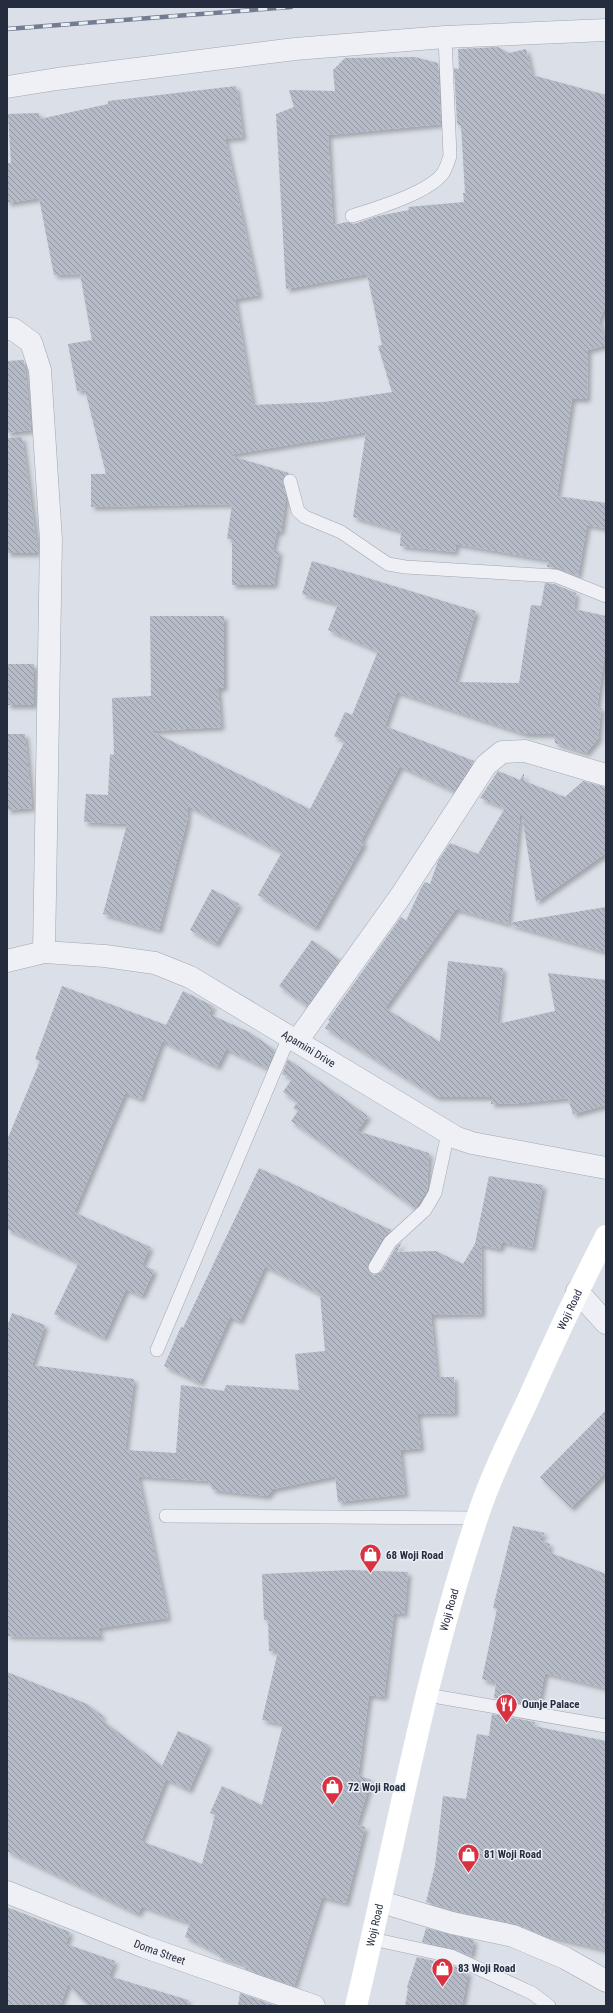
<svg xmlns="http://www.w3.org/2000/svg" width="613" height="2013" font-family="'Roboto Condensed',sans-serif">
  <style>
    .building { fill: url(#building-back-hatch); filter: url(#shadow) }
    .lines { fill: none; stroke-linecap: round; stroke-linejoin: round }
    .service-casing { stroke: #a0a6b1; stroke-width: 14 }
    .minor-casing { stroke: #a0a6b1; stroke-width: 23 }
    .service { stroke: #eef0f5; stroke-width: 13 }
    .minor { stroke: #eef0f5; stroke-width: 22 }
    .secondary { stroke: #fff; stroke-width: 22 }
    .rail-casing { stroke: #737d92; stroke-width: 4.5 }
    .rail { stroke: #eaeef5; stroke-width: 3; stroke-dasharray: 9; stroke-linecap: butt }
    .labels { text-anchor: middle; stroke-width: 3; stroke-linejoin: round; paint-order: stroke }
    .street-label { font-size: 11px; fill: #242c3e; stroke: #eaeef5 }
    .poi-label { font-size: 11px; font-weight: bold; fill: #242c3e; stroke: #eaeef5; text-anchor: start }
  </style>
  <defs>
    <pattern id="building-back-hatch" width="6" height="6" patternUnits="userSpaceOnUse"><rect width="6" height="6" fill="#b5bac7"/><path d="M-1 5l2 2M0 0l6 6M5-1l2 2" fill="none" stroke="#9397a3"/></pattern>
    <filter id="shadow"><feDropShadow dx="3.5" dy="3.5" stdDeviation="2" flood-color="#0004"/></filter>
  </defs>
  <rect width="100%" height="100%" fill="#dbdfe7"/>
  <path class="building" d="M498 47 509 53 526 49 532 75 606 95V306L599 320 606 345 588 350 587 399H572L557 496 606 503V528L587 525 578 576 559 568 547 567 548 560 456 544 455 552 400 546 401 531 353 517 366 432 228 455 289 473 282 479 286 496 281 532 277 531 273 549 279 551 274 585H232V539H227L232 504 91 507V474H106L85 390 77 391 68 344 92 340 80 274 54 275 39 198 7 203V163H11L8 114 39 113 40 119 108 104V101L236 86 243 137 225 139 259 295 235 299 253 405 324 402 392 392 378 346 382 345 367 274 286 289 276 114 294 107 289 90 335 91 333 70 345 58 415 57 438 63 441 124 328 135 333 225 347 222 354 224 378 216 409 210 408 207 464 202 463 193H465L461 125H458L457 122 454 68 459 69 458 49Z
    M24 360 31 430 7 433V361Z
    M22 437 38 553H7V438Z
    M312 561 476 611 455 682 519 683 531 605 541 606 545 583 554 584 576 593 574 609 606 616V660L604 659 597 707 601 708 598 739 586 753 555 743 554 734H525L397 692 385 726 474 761 454 791 400 766 361 841 364 843 315 928 258 895 282 852 188 806 187 821 159 930 103 914 127 824 84 822 86 794 108 795 110 754 114 755 112 698 151 696 150 616H224V688H218L221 727 151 731 310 809 345 741 334 736 345 712 352 715 378 651 328 630 338 604 302 594Z
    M7 664H34V705H7Z
    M7 734H25L32 808 7 810Z
    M498 771 520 780 524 773V781L565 797 583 781 604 787 606 790V853L536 902 522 816H520L508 923 606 907V952L456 909 385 1008 440 1042 448 961 503 968 497 1024 555 1011 548 973 606 980V1105L573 1114 568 1098 520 1103 491 1104V1097H436L325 1028 330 1021 328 1020 401 917 406 921 421 888 425 882 430 884 438 861 450 843 478 854 505 808 480 798Z
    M212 889 239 904 216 944 190 930Z
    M312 940 340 960 307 1006 279 986Z
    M62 986 166 1025 183 991 213 1006 209 1014 249 1032 275 1050 267 1068 226 1049 217 1067 162 1041 141 1099 125 1093 74 1212 150 1247 142 1265 154 1270 142 1296 126 1289 104 1338 54 1314 78 1264 74 1262 75 1261 7 1229V1140L40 1061 35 1059Z
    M288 1059 368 1116 357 1131 429 1153 427 1190 415 1208 291 1121 298 1111 293 1108 298 1102 283 1092 292 1079 282 1074Z
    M259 1168 391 1230 383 1238 368 1263V1271L374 1275 382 1271 396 1247 402 1242 397 1252 436 1251 463 1264 475 1244 489 1176 543 1185 532 1248 502 1242 500 1249 481 1245 482 1314 431 1315 437 1377H454L455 1413 417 1414 421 1448 400 1450 405 1494 338 1502 335 1476 273 1489 267 1496 213 1490 208 1481 138 1476 168 1618 98 1628 101 1637 7 1636V1327L12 1313 45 1325 32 1365 134 1379 125 1450 176 1453 181 1385 224 1391 226 1385 299 1390 295 1354 325 1351 320 1294 265 1266 240 1321 230 1317 200 1383 164 1366 181 1327 183 1328Z
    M606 1410V1472L571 1508 540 1477Z
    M513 1526 545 1533 539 1540 550 1544 548 1552 606 1574V1688L545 1673 538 1706 494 1698 496 1683 482 1679 497 1609 493 1608Z
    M350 1570 408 1572 404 1614 394 1613 384 1697 369 1695 358 1775 371 1780 357 1825 365 1827 346 1903 322 1897 294 1986 245 1969 246 1965 219 1957 220 1954 185 1937 190 1923 142 1906 138 1914 7 1851V1672L87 1704 103 1716 101 1719 162 1766 178 1731 209 1745 189 1790 166 1779 141 1841 202 1864 215 1815 210 1813 222 1786 262 1805 283 1724 262 1720 278 1651H269L268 1620H264L262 1574Z
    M492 1714 535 1722 534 1726 606 1741V1888L601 1914 606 1915V1950L539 1934 516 1924 455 1911 426 1902 435 1866 443 1796 466 1799 477 1734 489 1736Z
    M7 1907 70 1932 66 1944 115 1961 109 1976 188 2000 187 2006H88L68 1984 60 2006H7Z
    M426 1928 474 1940 471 1956 453 1948 422 1942Z
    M417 1957 448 1964 468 1972 462 2006H405L408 1989 407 1987Z
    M240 1993 276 2006H238Z"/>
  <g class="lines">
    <defs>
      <path id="service" d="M352 216C374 209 429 193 443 173 446 169 448 162 450 156L445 37
        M290 481 298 511 305 517 341 532 388 564 405 567 556 576 606 596
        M375 1267 390 1242 425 1210 435 1193 448 1133
        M157 1350 289 1037
        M166 1516 477 1518
        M427 1695 606 1726
        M372 1939 451 1956 532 1993 549 2006"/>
      <g id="minor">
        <path d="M7 87 57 79 295 49 445 37 606 30"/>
        <path d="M7 329H13L31 342 40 370 51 540 44 952"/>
        <path id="s1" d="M7 961 44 952 105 956 155 963 190 977 457 1138 472 1143 606 1168"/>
        <path d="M297 1041 400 897 486 765 502 752 525 751 606 775"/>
        <path d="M577 1291 606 1323"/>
        <path id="s2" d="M7 1892 145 1947 314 2006"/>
        <path d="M381 1902 452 1923 513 1936 565 1958 606 1981"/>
      </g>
    </defs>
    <use href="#service" class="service-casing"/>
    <use href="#minor" class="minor-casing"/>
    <use href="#service" class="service"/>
    <use href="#minor" class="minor"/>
    <path class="secondary" id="s3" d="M356 2006C395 1844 424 1676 477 1518 490 1478 509 1440 527 1402 552 1346 578 1290 606 1236"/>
    <defs>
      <path id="rail" d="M7 29 291 7"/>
    </defs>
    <use href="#rail" class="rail-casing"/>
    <use href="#rail" class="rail"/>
  </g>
  <defs>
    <symbol id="shop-pin" viewBox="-11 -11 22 30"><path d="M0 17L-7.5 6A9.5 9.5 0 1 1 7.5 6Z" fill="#da3141" stroke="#eaeef5"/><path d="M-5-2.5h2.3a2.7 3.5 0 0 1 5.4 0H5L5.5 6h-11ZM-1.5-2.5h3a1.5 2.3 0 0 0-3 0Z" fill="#fff"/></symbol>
    <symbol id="restaurant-pin" viewBox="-11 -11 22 30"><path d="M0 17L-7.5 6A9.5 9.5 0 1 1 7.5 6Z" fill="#da3141" stroke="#eaeef5"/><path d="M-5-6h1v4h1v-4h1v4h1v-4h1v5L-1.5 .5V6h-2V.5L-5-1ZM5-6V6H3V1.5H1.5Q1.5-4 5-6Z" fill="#fff"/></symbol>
  </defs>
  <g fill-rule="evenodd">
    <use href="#shop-pin" x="358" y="1542" width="25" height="34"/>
    <use href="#restaurant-pin" x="494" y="1692" width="25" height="34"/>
    <use href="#shop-pin" x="320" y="1774" width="25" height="34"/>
    <use href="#shop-pin" x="456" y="1842" width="25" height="34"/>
    <use href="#shop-pin" x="430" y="1956" width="25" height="34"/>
  </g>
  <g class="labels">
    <g class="street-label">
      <text dy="4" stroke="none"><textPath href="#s1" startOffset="326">Apamini Drive</textPath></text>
      <text dy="4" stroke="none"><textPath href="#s3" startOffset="731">Woji Road</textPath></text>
      <text dy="4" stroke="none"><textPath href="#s3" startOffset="407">Woji Road</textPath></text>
      <text dy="4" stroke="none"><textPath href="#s3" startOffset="83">Woji Road</textPath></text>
      <text dy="4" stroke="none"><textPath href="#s2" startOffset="164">Doma Street</textPath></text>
    </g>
    <g class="poi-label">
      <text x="386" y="1559">68 Woji Road</text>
      <text x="522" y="1708">Ounje Palace</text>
      <text x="348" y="1791">72 Woji Road</text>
      <text x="484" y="1858">81 Woji Road</text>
      <text x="458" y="1972">83 Woji Road</text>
    </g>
  </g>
  <rect width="613" height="2013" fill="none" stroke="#242c3e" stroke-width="16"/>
</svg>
